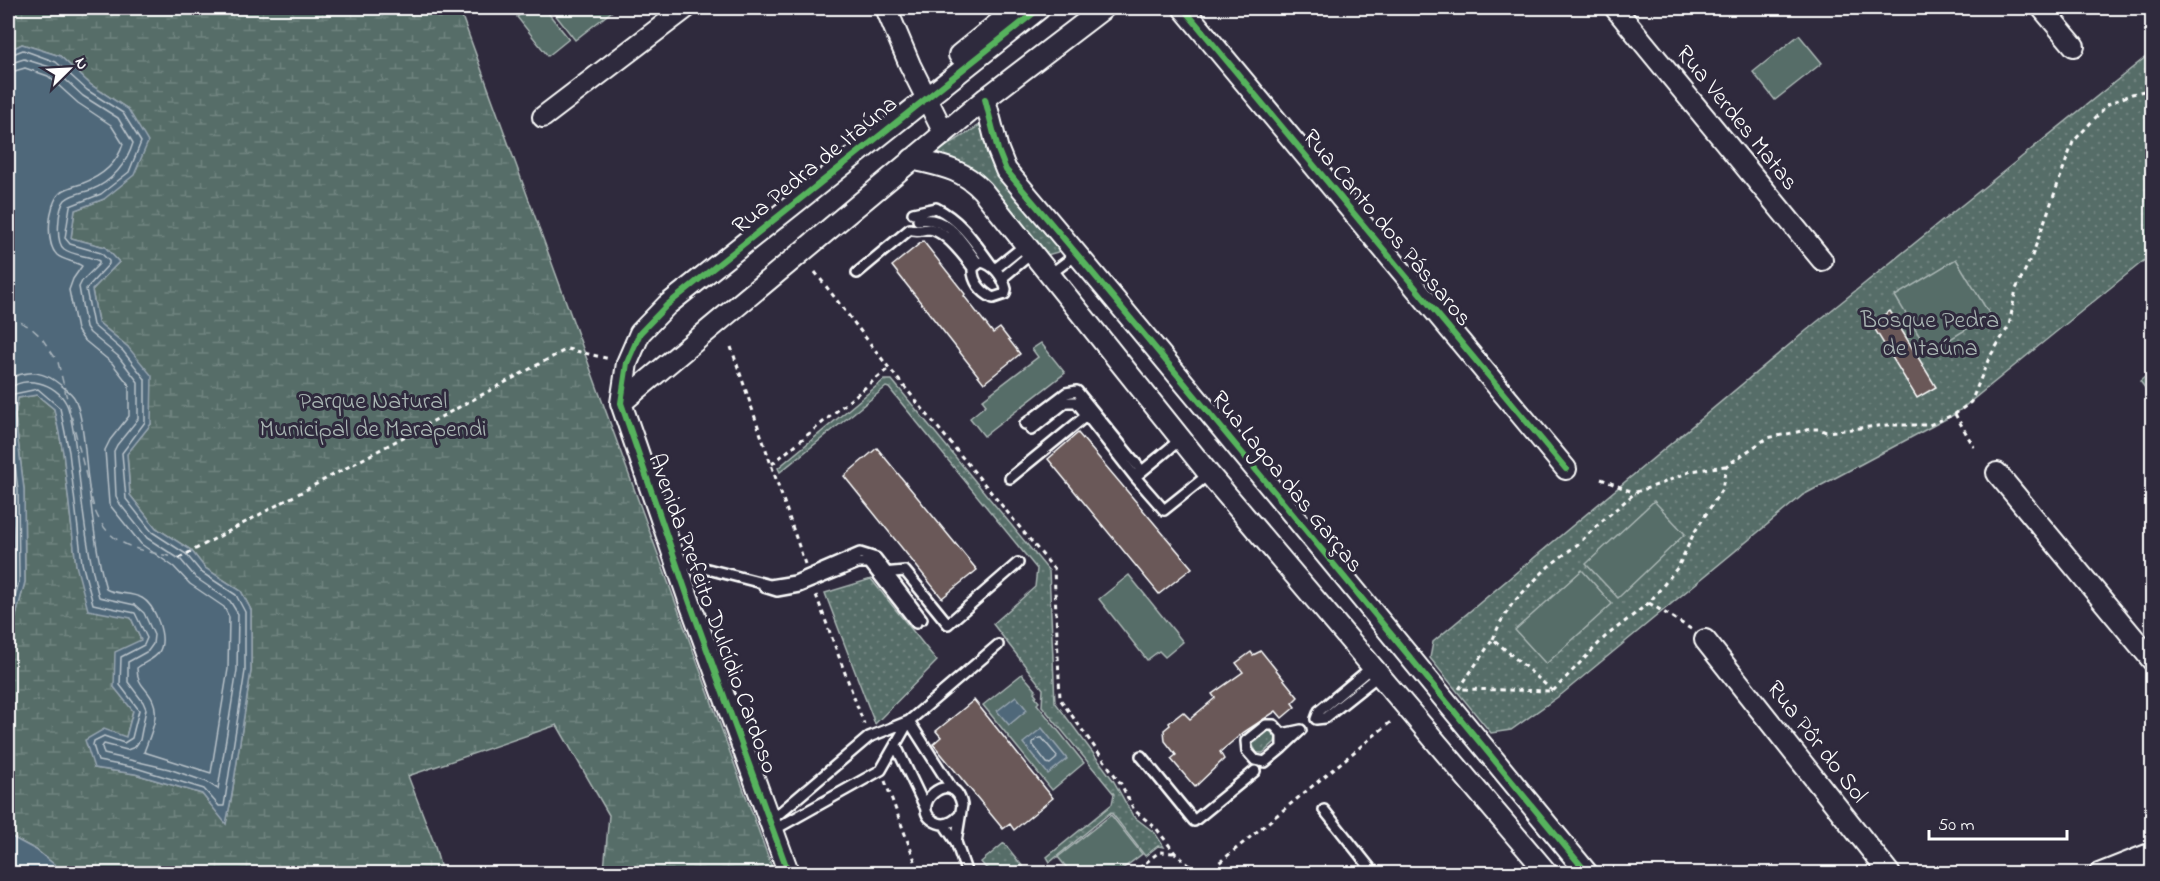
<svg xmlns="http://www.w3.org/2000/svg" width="2160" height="881" font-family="'Indie Flower',sans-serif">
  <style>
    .green { fill: url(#green-dots); stroke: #aab6b4; stroke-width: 1.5 }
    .wetland { fill: url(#wetland-marsh); stroke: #aab6b4; stroke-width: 1.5 }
    .pitch { fill: #566d68; stroke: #aab6b4; stroke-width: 1.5 }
    .water { fill: #50687a; stroke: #96a4af; stroke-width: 1.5 }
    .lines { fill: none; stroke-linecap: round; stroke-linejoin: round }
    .shore { stroke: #b9c3ca; stroke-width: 1.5 }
    .ferry { stroke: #a8b4bc; stroke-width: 1.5; stroke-dasharray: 8 6; stroke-linecap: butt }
    .building { fill: #6a5958; stroke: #fff; stroke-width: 1.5 }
    .service-casing { stroke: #fff; stroke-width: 14 }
    .minor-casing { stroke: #fff; stroke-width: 24 }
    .path { stroke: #fff; stroke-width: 3; stroke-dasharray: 4.5 4.5; stroke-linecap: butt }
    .service { stroke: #2f2a3d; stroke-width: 9 }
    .minor { stroke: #2f2a3d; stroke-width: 20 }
    .cycleway-casing { stroke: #2f2a3d; stroke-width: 10 }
    .cycleway { stroke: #56b35d; stroke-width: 6 }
    .labels { text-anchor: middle; stroke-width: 6; stroke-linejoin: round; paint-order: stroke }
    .street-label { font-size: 24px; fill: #fff; stroke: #2f2a3d }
    .park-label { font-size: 24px; fill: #aab6b4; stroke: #2f2a3d }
  </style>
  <defs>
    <pattern id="green-dots" width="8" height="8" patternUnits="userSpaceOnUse" patternTransform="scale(1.5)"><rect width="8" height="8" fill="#566d68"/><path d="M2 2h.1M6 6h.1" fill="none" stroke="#6f837f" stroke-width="1.8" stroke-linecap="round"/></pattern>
    <pattern id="wetland-marsh" width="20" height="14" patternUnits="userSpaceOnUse" patternTransform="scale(1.5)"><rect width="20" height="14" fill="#566d68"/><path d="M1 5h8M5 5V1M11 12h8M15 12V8" fill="none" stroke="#6f837f"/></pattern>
  </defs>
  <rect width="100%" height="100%" fill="#2f2a3d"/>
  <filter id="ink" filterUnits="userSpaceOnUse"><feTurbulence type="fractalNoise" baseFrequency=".0167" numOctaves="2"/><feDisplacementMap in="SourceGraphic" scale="12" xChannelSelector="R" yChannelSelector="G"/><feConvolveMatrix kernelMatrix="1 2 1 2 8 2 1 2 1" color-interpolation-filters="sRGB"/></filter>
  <g filter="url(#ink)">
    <path class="green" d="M2152 52V254L1955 414 1803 495 1562 694 1511 730 1491 733 1430 658 1433 642 1813 325Z
      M980 125 985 129 986 151 995 170 1057 244 1058 252 1047 255 986 182 941 158 937 152Z
      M2152 371V397L2140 381Z
      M884 380H892L1049 571 1055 702 1113 780 1133 816 1155 833 1164 847 1158 846 1145 856 1111 812 1050 862 1047 857 1112 804 1114 794 1042 706 1043 689 993 624 1035 587 1037 569 889 388 886 387 780 472 778 468Z
      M871 579 937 661 875 724 825 593Z
      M1266 730 1270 731 1276 738 1275 742 1263 753H1257L1251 742Z
      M1004 843 1027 872 1025 873H990L981 862Z"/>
    <path class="wetland" d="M8 8H459L774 873H600L604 870 609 815 557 725 408 776 434 843 442 873H65L36 850 8 835V646L25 582 24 489 15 416 18 398 37 395 54 409 63 452 76 565 131 618 141 640 114 687 133 710 126 737 94 768 135 774 202 794 226 823 231 800 251 671V610L241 591 205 568 191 550 156 528 130 495 127 453 151 424 128 347 98 322 92 290 119 262 105 247 71 238 75 210 104 199 128 109 91 85 60 56 22 44 8 51Z"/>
    <path class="pitch" d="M529 8H544L569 39 548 56 517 17Z
      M550 8H616L575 40Z
      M1799 35 1822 63 1775 100 1753 72Z
      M1956 259 1990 315 1929 352 1895 296Z
      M1041 343 1065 373 984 436 970 418 986 405 982 400 1038 357 1032 349Z
      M1654 501 1685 534 1618 598 1586 564Z
      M1582 570 1612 604 1546 664 1515 630Z
      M1129 575 1183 642 1165 657 1159 651 1147 660 1099 599Z
      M1022 674 1036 690 1034 692 1037 696 1035 697 1039 702 1037 704 1084 763 1052 790 983 705Z
      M1111 815 1142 854 1117 873H1071L1058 857Z"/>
    <path class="water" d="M22 44 60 56 91 85 128 109 148 142 134 175 104 199 75 210 71 238 105 247 119 262 92 290 98 322 128 347 152 376 151 424 127 454 130 495 156 528 191 550 205 568 241 591 251 610V671L231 800 226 824 202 794 135 774 94 768 85 740 104 729 126 737 133 711 114 687 115 652 141 640 131 618 88 610 76 565 63 452 54 409 37 395 18 398 15 416 24 489 25 582 8 646V51Z
      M1016 696 1027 710 1009 725 997 711Z
      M1042 728 1067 759 1048 774 1023 743Z
      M8 835 36 850 65 873H8Z"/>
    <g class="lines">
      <path class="shore" d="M8 56 23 50 56 62 87 90 123 113 141 142 129 172 101 194 70 206 65 238 70 244 101 253 109 261V264L86 289 93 325 123 351 145 379V422L122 453 126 499 152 532 186 554 201 572 236 595 245 612V671L224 806H219L204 789 136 768 98 761 93 745 94 741 104 736 124 743 132 738 139 710 120 685 121 657 144 645 147 638 135 613 93 604 82 563 69 452 60 408 38 389 14 394 9 416 18 490 19 581 8 625
        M8 64 24 59 53 68 83 96 118 118 133 143C127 163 112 182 91 190 83 192 71 194 65 200 58 208 55 242 64 249 73 256 89 255 99 261V264L82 281 79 287 86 327 90 333 118 356 138 382V419L117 445 114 451 116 496 120 504 147 538 181 560 196 578 230 601 238 614 237 670 218 789 207 782 169 769 104 754 102 747 104 744 127 750 135 747 140 740 146 709 143 702 128 682V662L148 651 153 644 154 635 144 613 135 605 99 597C88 557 83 516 79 475 77 458 73 416 66 403 56 383 24 374 8 390
        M8 73 25 68 48 76 78 103 111 125 123 144C117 164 100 177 81 184 74 186 65 188 60 193 48 204 45 244 57 255 64 261 75 261 82 266L73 279 69 290 77 330 83 339 112 363 129 385V416L110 440 105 450 109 504 141 544 174 567 190 584 224 607 229 617 228 669 211 773 144 752C149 738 160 716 153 701 147 687 137 686 137 668 144 662 154 660 159 652 168 638 155 605 142 598 131 592 116 595 106 589 95 550 92 511 87 471 85 452 83 416 75 399 72 393 67 390 62 386 44 371 30 369 8 379
        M8 472C12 507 17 562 8 596
        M1039 738H1042L1057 756 1056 759 1050 764 1047 763 1033 745V742Z"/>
      <path class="ferry" d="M8 316 30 327 41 337 58 362 94 508C109 549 141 550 179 558"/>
    </g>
    <path class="building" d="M923 241 965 294 964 296 993 333 1000 328 1020 354 984 383 892 266Z
      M1890 311 1936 387 1917 398 1871 323Z
      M1078 433 1192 568 1159 594 1048 459Z
      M877 448 977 570 942 598 844 476Z
      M1261 651 1298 697 1292 703 1295 707 1282 718 1276 711 1244 732 1220 752 1224 759 1195 787 1171 759 1176 755 1165 741 1164 730 1170 725 1169 723 1183 712 1190 719 1215 698 1212 694 1243 672 1236 663 1251 652 1253 655Z
      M974 700 1053 798 1014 830 1010 824 1003 829 933 744 941 737 936 731Z"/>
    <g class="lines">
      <defs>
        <path id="service" d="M913 213 936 208C962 221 975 243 992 266
          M918 220C949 215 962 242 978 264
          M981 262C994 264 1003 277 1006 289L1005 294 993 298C981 292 972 281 973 268Z
          M995 269 1025 245
          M857 273 910 229C918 233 921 229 929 229 945 230 964 256 973 268
          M1049 275 1077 254
          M1002 278 1032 253
          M1025 424 1066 393 1077 391 1142 471
          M1031 430 1066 402H1076L1135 477
          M1181 439 1135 477 1164 510 1209 474
          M1010 478 1092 411
          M676 561 770 585 795 581 860 553 876 558 922 619
          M883 573 905 571 948 624 1018 563
          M764 587 777 591 799 587 858 563H869L916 623
          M1372 667 1319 711 1316 719 1325 718 1379 675
          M909 721 953 790
          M1266 725H1274L1282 734V748L1265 762 1255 760 1247 751 1246 741Z
          M896 746 926 809
          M1282 748 1301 730 1282 734
          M1141 756 1194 821 1255 771
          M1324 810 1375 874
          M769 822 869 737 909 721 998 645
          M944 824 956 842 962 805C953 763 903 809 938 823 946 826 953 822 959 816
          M772 831 881 770 909 721
          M956 842 967 874"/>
        <path id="minor" d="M886 8 910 65 944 133
          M1183 8 1566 469
          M1615 8 1822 260
          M2042 8 2074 46
          M959 55 1017 8
          M985 99 998 150 1006 170C1203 402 1394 639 1588 874
          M543 117 686 8
          M912 159C940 166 961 168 982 190L1209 474 1548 874
          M621 403 985 99 1104 8
          M1997 473 2152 660
          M1705 640 1890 874
          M789 874 690 603 621 403 627 363 640 333 667 305 1040 8
          M2099 874 2152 853
          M2147 874 2152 871"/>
      </defs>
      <use href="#service" class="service-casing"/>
      <use href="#minor" class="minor-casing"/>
      <path class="path" d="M815 272 889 368 1054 569 1060 699 1121 784 1134 810 1156 828 1175 853 1190 866 1199 868 1215 866 1393 720
        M731 347 805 564
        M1955 414 1974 447
        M772 464 889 368
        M1601 479 1635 493
        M179 558 567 349 610 359
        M816 595 864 724
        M1649 603 1691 629
        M1493 639 1500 623 1512 604 1527 588 1549 566 1578 544 1602 521 1636 492 1663 483 1691 471 1725 466
        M1459 689 1493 639 1553 691 1460 689
        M1553 691 1605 637 1649 603 1678 567 1694 533 1722 489 1726 466 1767 438 1812 429H1819L1826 432 1887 425H1929L1955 414 1971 402 1989 358 2009 326 2016 289 2032 256 2073 142 2108 104 2132 94 2152 89
        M885 781 920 874
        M1132 874 1159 852 1175 853"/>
      <use href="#service" class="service"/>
      <use href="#minor" class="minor"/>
      <defs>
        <path id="cycleway" d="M1183 8 1566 469
          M985 99 998 150 1006 170C1203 402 1394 639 1588 874
          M789 874 690 603 621 403 627 363 640 333 667 305 1040 8"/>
      </defs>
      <use href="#cycleway" class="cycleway-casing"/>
      <use href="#cycleway" class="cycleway"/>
    </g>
  </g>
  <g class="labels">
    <g class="street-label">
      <text transform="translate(1738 117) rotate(51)" y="8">Rua Verdes Matas</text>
      <text transform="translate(814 164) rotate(-39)" y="8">Rua Pedra de Itaúna</text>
      <text transform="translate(1388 227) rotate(50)" y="8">Rua Canto dos Pássaros</text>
      <text transform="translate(1288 481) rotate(51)" y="8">Rua Lagoa das Garças</text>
      <text transform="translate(714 613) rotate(70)" y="8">Avenida Prefeito Dulcídio Cardoso</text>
      <text transform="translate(1818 741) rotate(52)" y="8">Rua Pôr do Sol</text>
    </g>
    <g class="park-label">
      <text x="1930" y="327">Bosque Pedra<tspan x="1930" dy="28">de Itaúna</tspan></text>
      <text x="373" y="408">Parque Natural<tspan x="373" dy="28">Municipal de Marapendi</tspan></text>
    </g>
  </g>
  <rect width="2160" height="881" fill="none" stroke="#2f2a3d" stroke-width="30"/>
  <rect x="15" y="15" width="2130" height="851" fill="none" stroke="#fff" stroke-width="2" filter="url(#ink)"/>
  <g transform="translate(69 69) rotate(66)" stroke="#2f2a3d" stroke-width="4.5" paint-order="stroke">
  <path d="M0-4.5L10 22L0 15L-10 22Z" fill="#ffffff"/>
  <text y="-9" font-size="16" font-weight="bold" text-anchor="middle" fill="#ffffff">N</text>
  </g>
  <path d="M1929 830v9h138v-9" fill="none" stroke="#ffffff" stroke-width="3"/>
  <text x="1938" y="830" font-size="18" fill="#ffffff" stroke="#2f2a3d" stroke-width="4.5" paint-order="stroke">50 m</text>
</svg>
